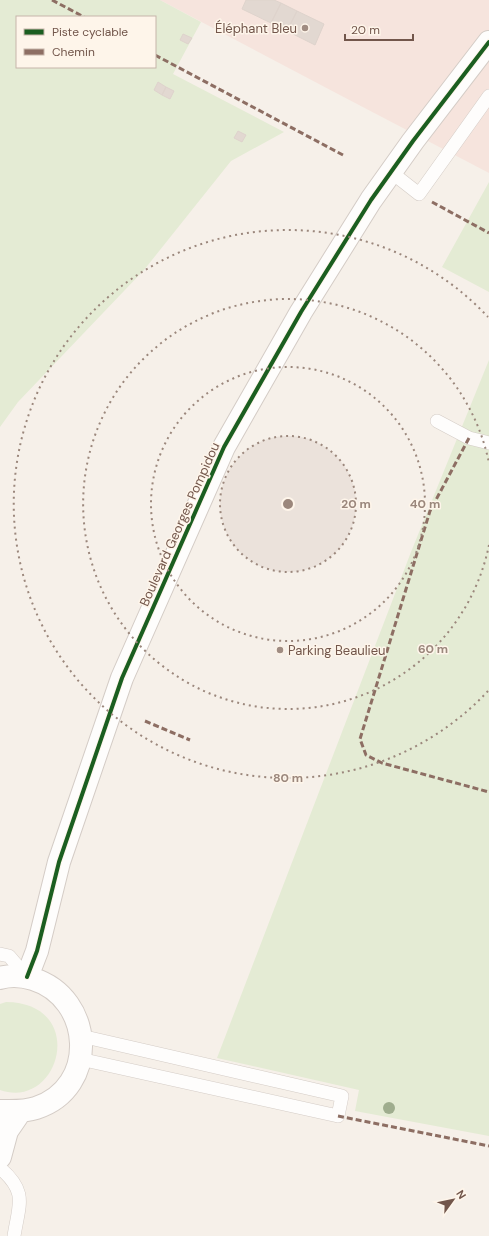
<svg xmlns="http://www.w3.org/2000/svg" width="489" height="1236" font-family="'DM Sans',sans-serif">
  <style>
    .commercial { fill: #f6e4dd }
    .green { fill: #e4ebd4; fill-rule: evenodd }
    .building { fill: #e2d8d1; stroke: #ded3cc }
    .lines { fill: none; stroke-linecap: round; stroke-linejoin: round }
    .lane-casing { stroke: #d4ccc6; stroke-width: 14 }
    .secondary-casing { stroke: #d4ccc6; stroke-width: 24 }
    .lane { stroke: #fefdfc; stroke-width: 13 }
    .secondary { stroke: #fefdfc; stroke-width: 22 }
    .quiet { stroke: #8d6e63; stroke-width: 3; stroke-dasharray: 6 3; stroke-linecap: butt }
    .cycleway-casing { stroke: #fef5ea; stroke-width: 6 }
    .cycleway { stroke: #1b5e20; stroke-width: 4 }
    .tree { fill: #9fad8e }
    .ring { fill: none; stroke: #9b877c; stroke-width: 2; stroke-dasharray: 2 4 }
    .poi-dot { fill: #a08c82; stroke: #fef5ea; stroke-width: 1.5 }
    .labels { text-anchor: middle; stroke-width: 3; stroke-linejoin: round; paint-order: stroke }
    .poi-label { font-size: 13px; fill: #72564b; stroke: #fef5ea; text-anchor: end }
    .street-label { font-size: 13px; fill: #72564b; stroke: #fef5ea }
    .centre { fill: #9b877c; stroke: #fef5ea; stroke-width: 2 }
    .ring-label { font-size: 12px; text-anchor: middle; font-weight: bold; fill: #9b877c; stroke: #fef5ea; stroke-width: 3; stroke-linejoin: round; paint-order: stroke }
  </style>
  <rect width="100%" height="100%" fill="#f6f0e9"/>
  <path class="commercial" d="M160 0H489V173L336 93Z"/>
  <path class="green" d="M0 0H160L201 22 173 74 284 132 231 161 144 270 18 402 0 427ZM17 17H155V67H17Z
    M489 182V292L442 267Z
    M489 360V1136L355 1111 359 1090 217 1058 411 552Z
    M6 1002C89 1003 60 1111 0 1090V1004Z"/>
  <path class="building" d="M246 0H274L281 3 271 23 242 9Z
    M281 3 297 11 287 31 271 23Z
    M297 11 324 24 315 45 287 31Z
    M183 34 192 38 188 44 180 40Z
    M158 82 166 87 162 95 154 90Z
    M166 87 174 91 170 99 162 95Z
    M238 131 246 135 242 142 234 138Z"/>
  <g class="lines">
    <defs>
      <path id="lane" d="M391 172 419 194 489 96
        M437 421 469 438 489 443
        M0 954 9 956 27 977
        M80 1059 338 1116 342 1096 81 1036
        M0 1168C28 1192 19 1204 14 1236"/>
      <path id="secondary" d="M27 977 37 951 59 862 122 678 224 447 301 312 371 200 413 141 489 42
        M0 978C10 975 23 976 33 979 94 998 99 1088 36 1108 24 1112 13 1111 0 1111
        M0 1157 7 1131 20 1112"/>
    </defs>
    <use href="#lane" class="lane-casing"/>
    <use href="#secondary" class="secondary-casing"/>
    <use href="#lane" class="lane"/>
    <use href="#secondary" class="secondary"/>
    <path class="quiet" d="M52 0 84 17
      M155 55 343 155
      M432 202 489 233
      M469 438 430 511 360 739 366 755 382 763 489 792
      M145 721 190 740
      M338 1116 489 1146"/>
    <defs>
      <path id="cycleway" d="M27 977 37 951 59 862 122 678 224 447 301 312 371 200 413 141 489 42"/>
    </defs>
    <use href="#cycleway" class="cycleway-casing"/>
    <use href="#cycleway" class="cycleway"/>
  </g>
  <circle class="tree" cx="389" cy="1108" r="6"/>
  <circle cx="288" cy="504" r="68" fill="#9b877c" fill-opacity=".12"/>
  <g class="ring">
    <circle cx="288" cy="504" r="68"/>
    <circle cx="288" cy="504" r="137"/>
    <path d="M489 545A205 205 0 1 1 489 463"/>
    <path d="M488 691A274 274 0 1 1 488 317"/>
  </g>
  <g class="poi-dot">
    <circle cx="305" cy="28" r="4"/>
    <circle cx="280" cy="650" r="4"/>
  </g>
  <g class="labels">
    <g class="poi-label">
      <text x="297" y="33">Éléphant Bleu</text>
      <text x="288" y="655" text-anchor="start">Parking Beaulieu</text>
    </g>
    <g class="street-label">
      <text transform="translate(179 524) rotate(-66)" y="5">Boulevard Georges Pompidou</text>
    </g>
  </g>
  <circle cx="288" cy="504" r="6" class="centre"/>
  <g class="ring-label">
    <text x="356" y="508">20 m</text>
    <text x="425" y="508">40 m</text>
    <text x="433" y="653">60 m</text>
    <text x="288" y="782">80 m</text>
  </g>
  <rect x="16" y="16" width="140" height="52" fill="#fef5ea" stroke="#c6b5aa"/>
  <rect x="24" y="29" width="20" height="6" fill="#1b5e20" stroke="#c6b5aa"/>
  <text x="52" y="36" font-size="12" fill="#72564b">Piste cyclable</text>
  <rect x="24" y="49" width="20" height="6" fill="#8d6e63" stroke="#c6b5aa"/>
  <text x="52" y="56" font-size="12" fill="#72564b">Chemin</text>
  <g transform="translate(453 1200) rotate(57)" stroke="#fef5ea" stroke-width="3" paint-order="stroke">
  <path d="M0-3L7 15L0 10L-7 15Z" fill="#72564b"/>
  <text y="-6" font-size="11" font-weight="bold" text-anchor="middle" fill="#72564b">N</text>
  </g>
  <path d="M345 34v6h68v-6" fill="none" stroke="#72564b" stroke-width="2"/>
  <text x="351" y="34" font-size="12" fill="#72564b" stroke="#fef5ea" stroke-width="3" paint-order="stroke">20 m</text>
</svg>
